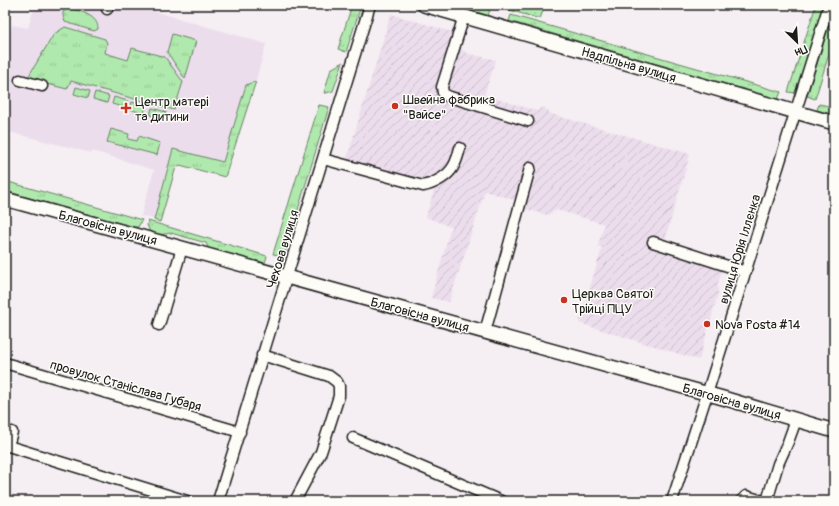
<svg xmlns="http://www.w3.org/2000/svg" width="839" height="506" font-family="Pangolin,sans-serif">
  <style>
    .built { fill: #ecdded }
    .industrial { fill: url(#industrial-furrows) }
    .grass { fill: url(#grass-tufts); stroke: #668264 }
    .park { fill: url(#park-dots); stroke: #668264 }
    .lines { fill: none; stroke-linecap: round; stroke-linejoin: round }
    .minor-casing { stroke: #1c1c1c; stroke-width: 13 }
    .major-casing { stroke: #1c1c1c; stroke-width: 16 }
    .minor { stroke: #fdfcf7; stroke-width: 10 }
    .major { stroke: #fdfcf7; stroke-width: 13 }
    .poi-dot { fill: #c8321e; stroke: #fdfcf7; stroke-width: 1.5 }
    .labels { text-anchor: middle; stroke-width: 3; stroke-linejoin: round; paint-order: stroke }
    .street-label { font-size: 13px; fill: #1c1c1c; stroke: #fdfcf7 }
    .poi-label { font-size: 13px; fill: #1c1c1c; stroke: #fdfcf7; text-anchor: start }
  </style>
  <defs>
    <pattern id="industrial-furrows" width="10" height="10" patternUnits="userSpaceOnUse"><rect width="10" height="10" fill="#ecdded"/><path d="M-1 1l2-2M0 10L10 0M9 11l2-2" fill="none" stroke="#cabdcb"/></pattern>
    <pattern id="grass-tufts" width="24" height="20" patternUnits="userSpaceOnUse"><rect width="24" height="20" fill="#b0e9ad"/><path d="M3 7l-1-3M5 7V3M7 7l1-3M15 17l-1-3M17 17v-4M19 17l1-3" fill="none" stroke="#97c794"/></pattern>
    <pattern id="park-dots" width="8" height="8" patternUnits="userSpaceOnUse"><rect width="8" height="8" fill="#b0e9ad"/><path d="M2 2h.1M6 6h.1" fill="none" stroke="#97c794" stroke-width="1.8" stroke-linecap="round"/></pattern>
  </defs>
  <rect width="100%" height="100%" fill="#f5eef2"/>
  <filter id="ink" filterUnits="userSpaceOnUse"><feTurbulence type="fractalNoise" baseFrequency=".025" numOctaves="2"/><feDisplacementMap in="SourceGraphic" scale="8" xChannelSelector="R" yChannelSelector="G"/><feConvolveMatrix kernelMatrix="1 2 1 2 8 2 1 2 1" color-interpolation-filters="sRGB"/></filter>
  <g filter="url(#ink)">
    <path class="built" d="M35 5H133L266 44 255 84 225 177 180 165 176 167 160 222 147 217 141 216 154 170 93 151 92 153 5 131V52L12 25 28 28Z"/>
    <path class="industrial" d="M391 14 455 33 452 44 469 54 496 60 484 95 537 111 544 107 551 114 690 154 664 243 725 263 718 283V294L699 360 579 323 602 248 598 246 604 224 557 210 547 215 522 208 536 165 527 162 515 200 485 191 449 302 431 298 451 227 426 217 434 190 344 168Z"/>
    <path class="grass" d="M352 5 361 6 346 52 338 49Z
      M456 5H477L490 9 488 16Z
      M816 5H825L796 93 788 92Z
      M67 9C78 9 99 16 98 29L94 31 65 22 63 16V12Z
      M834 10V38L815 99 807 96Z
      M511 15 781 92 778 99 509 21Z
      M65 27 105 39 107 43 105 53 128 60 132 48 165 57 183 82 174 110 71 81 67 89 31 80 29 76 31 72 54 34Z
      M172 34 196 41 185 79 167 52Z
      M343 62 333 91 326 93H324L331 69Z
      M253 82 256 83 255 84 225 177 180 165 176 167 160 222 154 220 173 149 223 162 246 85Z
      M76 87 90 91 88 98 74 94Z
      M95 92 109 96 107 103 93 99Z
      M114 97 128 101 126 108 112 104Z
      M132 102 146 106 144 114 130 109Z
      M819 104 834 107V115L817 110Z
      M319 105 329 107 284 256 273 254Z
      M152 108 166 112 164 119 150 115Z
      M111 129 129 134 128 139 137 141 139 136 160 143 157 155 107 142Z
      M5 181 142 220 138 227H133L5 191Z
      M148 221 267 256 265 263 209 249 206 243 171 233 159 235 150 232 147 225Z"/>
    <path class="park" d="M492 5H545L540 19Z"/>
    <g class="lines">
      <defs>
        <path id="minor" d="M107 9 109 5
          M464 16 442 87 443 93 447 96 528 121
          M20 80 42 86
          M323 159 423 186C434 184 448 176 453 167 457 161 458 155 460 148
          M653 242 746 272
          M159 325 182 248
          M485 332 530 168
          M262 355 329 376 337 382 339 386V396L321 452 295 501
          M5 363 240 432
          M353 438 501 501
          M5 445 187 501
          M8 446 12 432
          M218 501 370 5
          M672 501 707 394 829 5
          M741 501 746 496 763 501
          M767 501 778 464 788 442 796 420"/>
        <path id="major" d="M424 5 834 123
          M5 199 723 398 834 431"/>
      </defs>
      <use href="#minor" class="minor-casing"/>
      <use href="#major" class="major-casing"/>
      <use href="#minor" class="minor"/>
      <use href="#major" class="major"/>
    </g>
  </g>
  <g class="poi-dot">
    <circle cx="395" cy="106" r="4"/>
    <path d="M124 102h4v4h4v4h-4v4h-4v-4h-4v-4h4z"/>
    <circle cx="564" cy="300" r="4"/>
    <circle cx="707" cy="324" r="4"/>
  </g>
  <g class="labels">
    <g class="street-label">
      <text transform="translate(629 64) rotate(16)" y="5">Надпільна вулиця</text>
      <text transform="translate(108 227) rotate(15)" y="5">Благовісна вулиця</text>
      <text transform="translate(282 249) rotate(-73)" y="5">Чехова вулиця</text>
      <text transform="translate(739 249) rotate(-73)" y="5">вулиця Юрія Іллєнка</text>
      <text transform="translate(420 314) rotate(15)" y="5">Благовісна вулиця</text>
      <text transform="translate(126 385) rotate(16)" y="5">провулок Станіслава Губаря</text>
      <text transform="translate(732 401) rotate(16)" y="5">Благовісна вулиця</text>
    </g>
    <g class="poi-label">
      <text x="403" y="104">Швейна фабрика<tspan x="403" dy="15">"Вайсе"</tspan></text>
      <text x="135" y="106">Центр матері<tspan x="135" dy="15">та дитини</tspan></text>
      <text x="572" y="298">Церква Святої<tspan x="572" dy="15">Трійці ПЦУ</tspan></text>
      <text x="715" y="329">Nova Posta #14</text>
    </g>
  </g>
  <rect width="839" height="506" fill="none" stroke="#fdfcf7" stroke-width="20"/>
  <rect x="10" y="10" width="819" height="486" fill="none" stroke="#1c1c1c" stroke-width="1.5" filter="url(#ink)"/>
  <g transform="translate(797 42) rotate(155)" stroke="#fdfcf7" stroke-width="3" paint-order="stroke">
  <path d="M0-3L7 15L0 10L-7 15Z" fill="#1c1c1c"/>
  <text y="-6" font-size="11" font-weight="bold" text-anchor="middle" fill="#1c1c1c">Пн</text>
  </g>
</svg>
